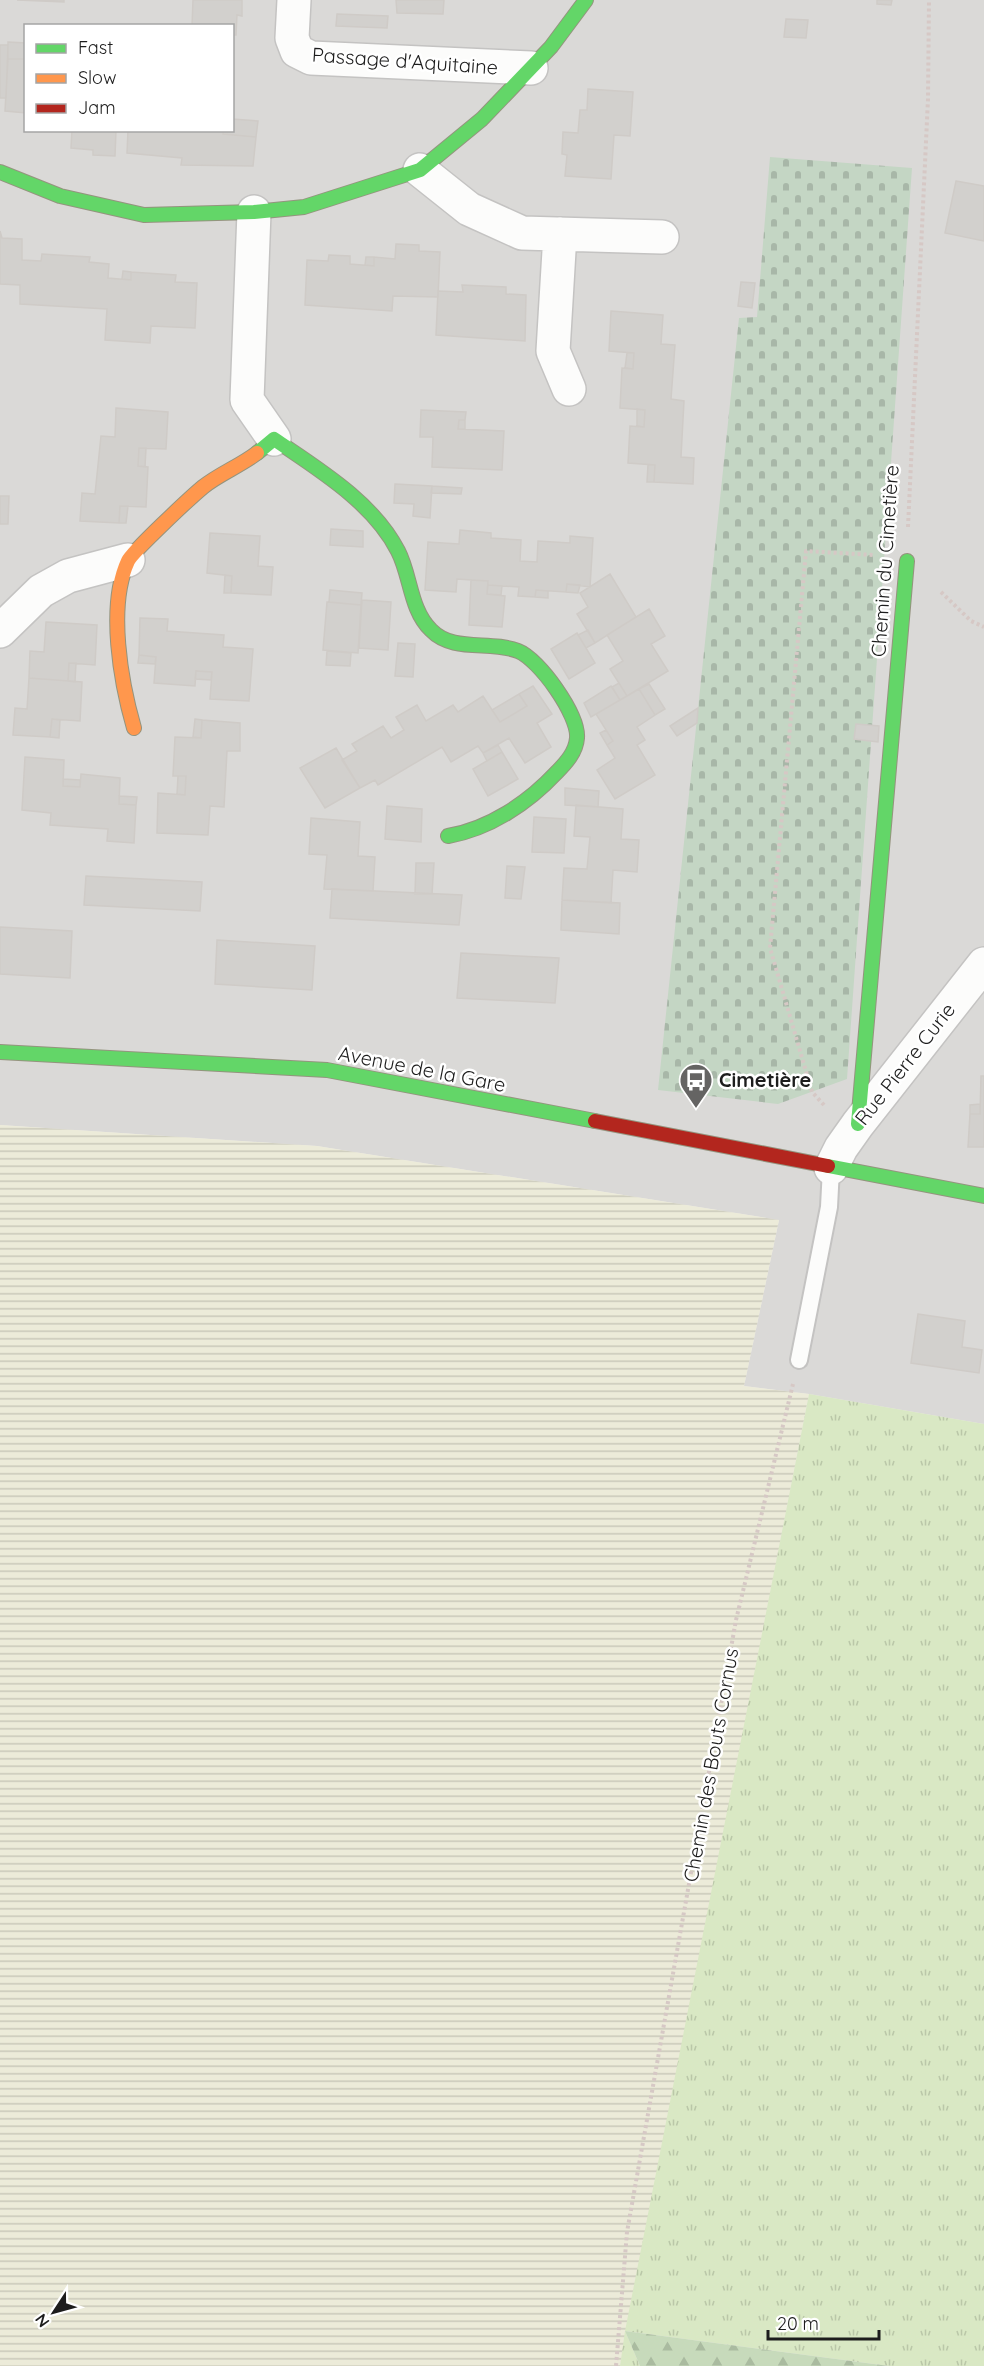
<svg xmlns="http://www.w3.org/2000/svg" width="984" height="2366" font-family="Quicksand,sans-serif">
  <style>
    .residential { fill: #dad9d7; fill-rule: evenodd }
    .farmland { fill: url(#farmland-rules) }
    .grass { fill: url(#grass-tufts) }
    .forest { fill: url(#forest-firs) }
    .cemetery { fill: url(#cemetery-stones) }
    .building { fill: #d2d0cd; stroke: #cfcbc7; stroke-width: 1.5 }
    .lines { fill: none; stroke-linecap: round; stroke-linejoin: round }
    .lane-casing { stroke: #c4c3c2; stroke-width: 20 }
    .street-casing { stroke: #c4c3c2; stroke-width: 36 }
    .fast-casing { stroke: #94947e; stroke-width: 16 }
    .slow-casing { stroke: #94947e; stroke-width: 16 }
    .jam-casing { stroke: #94947e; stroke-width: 16 }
    .path { stroke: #d6c8c5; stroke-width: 4; stroke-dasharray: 3 3; stroke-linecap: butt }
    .lane { stroke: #fcfcfb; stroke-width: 16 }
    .street { stroke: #fcfcfb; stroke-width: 33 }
    .fast { stroke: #63d668; stroke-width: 14 }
    .slow { stroke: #ff974d; stroke-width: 14 }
    .jam { stroke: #b3261e; stroke-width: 14 }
    .labels { text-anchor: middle; stroke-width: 5; stroke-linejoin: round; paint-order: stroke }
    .street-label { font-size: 20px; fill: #1d1d1d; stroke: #fff }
    .poi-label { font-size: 20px; font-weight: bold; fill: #1d1d1d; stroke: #fff; text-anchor: start }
  </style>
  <defs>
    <pattern id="farmland-rules" width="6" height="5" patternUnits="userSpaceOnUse" patternTransform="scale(1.5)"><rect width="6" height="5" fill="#ecebd9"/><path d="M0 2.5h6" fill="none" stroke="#cac9ba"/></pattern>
    <pattern id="grass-tufts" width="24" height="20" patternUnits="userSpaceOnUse" patternTransform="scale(1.5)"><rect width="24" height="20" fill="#d9e8c4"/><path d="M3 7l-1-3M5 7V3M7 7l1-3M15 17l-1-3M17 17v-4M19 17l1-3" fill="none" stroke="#bac7a8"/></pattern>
    <pattern id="forest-firs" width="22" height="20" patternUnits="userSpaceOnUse" patternTransform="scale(1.5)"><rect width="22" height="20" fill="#c7dabb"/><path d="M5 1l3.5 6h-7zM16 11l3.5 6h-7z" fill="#aabba0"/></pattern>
    <pattern id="cemetery-stones" width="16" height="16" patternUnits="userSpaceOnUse" patternTransform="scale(1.5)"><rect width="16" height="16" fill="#c4d6c4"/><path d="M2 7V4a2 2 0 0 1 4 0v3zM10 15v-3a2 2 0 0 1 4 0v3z" fill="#a8b7a8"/></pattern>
  </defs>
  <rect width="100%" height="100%" fill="#ebe9e6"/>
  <path class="residential" d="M0 0H984V1424L809 1394 744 1386 779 1220 317 1146 0 1125ZM26 26H232V130H26Z"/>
  <path class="farmland" d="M0 1125 317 1146 779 1220 744 1386 809 1394 620 2366H0Z"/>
  <path class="grass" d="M809 1394 984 1424V2366H889L625 2331 640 2366H620L625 2331Z"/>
  <path class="forest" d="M625 2331 889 2366H640Z"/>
  <path class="cemetery" d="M770 157 912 168 847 1079 778 1104 658 1090 739 318 757 317Z"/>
  <path class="building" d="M17 0H64V2Z
    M193 0H242V16L237 15 236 35H232V26H192Z
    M396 0H444L443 14 397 13Z
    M877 0H892L891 5 877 4Z
    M337 14 388 16 387 28 336 26Z
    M786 19 808 20 806 38 784 37Z
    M8 42 26 43V59H8Z
    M0 45H8L6 98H0Z
    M8 59H26V113L5 111Z
    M588 89 633 92 630 136 614 135 611 179 565 176 567 155 562 154 563 132 578 133 580 110H587Z
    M232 119 258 121 256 137 223 134V130H232Z
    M72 130H116L115 156 93 155V150L71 148Z
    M128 130H223V134L256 137 253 166 181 165 182 158 127 153Z
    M956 181 984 186V241L945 233Z
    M0 231 2 238 22 239V260L41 261 42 254 90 257 89 262 109 264 108 278 131 280V272L176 275 175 282 197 283 195 328 151 326 150 343 105 340 107 309 20 304V285L0 284Z
    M396 244 419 245V251L440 252 438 297 393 296 392 311 305 305 307 260 328 261 329 255 350 256V264L374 266V257L395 259Z
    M366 257H374V266L365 265Z
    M123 271 131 272V280L122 279Z
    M741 282 755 283 752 308 738 306Z
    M462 285 506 287V294L526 295 525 341 436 335 438 291 463 292Z
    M611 311 663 315 661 344 675 345 671 399 684 401 681 457 694 458 693 484 654 482 655 465 628 463 630 426 644 427 645 410 620 408 622 368 633 369 634 353 609 351Z
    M627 353H634L633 369 625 368Z
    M116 408 168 412 166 449 139 448 138 466 148 467 146 507 120 506 119 523 80 521 82 493 95 494 101 436 115 437Z
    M637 409 645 410 644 427 637 426Z
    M421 410 466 412 465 420H459L458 429 504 431 502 470 432 467 433 437H420Z
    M459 420H465V429H458Z
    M139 448H146L145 467 138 466Z
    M648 465H655L654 482H647Z
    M395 484 432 486 430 518 413 516 414 504 394 503Z
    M432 486 462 488 461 494 431 493Z
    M0 496H9L8 524H0Z
    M120 506H128L126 523H119Z
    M331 529 363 531V547L330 545Z
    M460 530 491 533V538L521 540 520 561 537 562 538 541 570 543V536L593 538 590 587 567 584 566 592 536 590 535 597 518 596 519 587 488 585V581L457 579 456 592 425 590 428 542 459 544Z
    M210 533 260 536 258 566 273 567 271 595 231 593 232 576 207 573Z
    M610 574 636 617 595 643 577 614 588 607 580 593Z
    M225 575 232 576 231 593H224Z
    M471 580 488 581 487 594 505 596 502 627 469 625Z
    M567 584 580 585 578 593 566 592Z
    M488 585 502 586 501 595 487 594Z
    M330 590 362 593 361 605 329 602Z
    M536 590 548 591V598L535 597Z
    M362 600 391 602 388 650 359 648Z
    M327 602 361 605 358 653 323 650Z
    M649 609 665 636 651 644 668 671 627 696 610 669 623 661 607 635Z
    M140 618 168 619 167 631 224 635 223 647 253 649 249 701 210 699 212 672 196 671 195 686 154 683 156 657 139 655Z
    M46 622 97 625 95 665 69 663 68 681 29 678 30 651 44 652Z
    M588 630 595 643 586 648 578 635Z
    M577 633 595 663 569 679 551 649Z
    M398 643 415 644 413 677 395 676Z
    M327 651 351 653 350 666 326 665Z
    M139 655 156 657 155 664 138 663Z
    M69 663H76L75 682 68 681Z
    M196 671 212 672 211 680 195 679Z
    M29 678 82 682 80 721 52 719 50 737 13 735 15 708 27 709Z
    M619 683 627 696 620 700 612 687Z
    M649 684 665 709 655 715 639 689Z
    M533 686 552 714 537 723 551 747 525 763 509 738 483 753 478 746 451 762 442 747 378 785 375 780 360 788 342 760 357 751 352 744 383 726 391 738 404 730 396 717 417 705 426 721 453 705 458 712 483 696 500 722 527 706 519 694Z
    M611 686 620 700 591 717 584 703Z
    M639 689 655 715 637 727 645 740 637 745 655 775 615 799 597 770 615 758 607 745 613 741 596 714Z
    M519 694 527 706 500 722 492 710Z
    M698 708 697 723 677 736 670 726Z
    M52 719 60 720 59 738 50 737Z
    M195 719 202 720 201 738 193 737Z
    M202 720 240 723V751H227L224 807 210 806 208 835 157 833 158 793 185 795 186 776H173L175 737 201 738Z
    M856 724 879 726 878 742 854 739Z
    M606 730 613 741 607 745 600 733Z
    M498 745 502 752 487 761 483 753Z
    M336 748 360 788 325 808 300 768Z
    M502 752 518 779 488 796 473 769Z
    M25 757 64 760 63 786 80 787 81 774 120 778 119 804 136 805 134 843 107 841 108 829 50 825 51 813 22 810Z
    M178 776H186L185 795 177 794Z
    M63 779 80 780V787L63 786Z
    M565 788 599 791 598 807 565 805Z
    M119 796 137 797 136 805 119 804Z
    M576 805 623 809 621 839 639 840 637 872 613 870 611 903 562 900 564 868 587 869 590 837 574 836Z
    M387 806 422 809 421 842 385 839Z
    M534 817 566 819 564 853 532 852Z
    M311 818 360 822 358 856 375 857 373 891 324 889 327 855 309 854Z
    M416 863H434L432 894H415Z
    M507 866 525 867 521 899 505 898Z
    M86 876 202 882 200 911 84 905Z
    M332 889 462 895 459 925 330 918Z
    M562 900 620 903 619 934 561 930Z
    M0 927 72 931 70 978 0 974Z
    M217 940 315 946 312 990 215 984Z
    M461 953 559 958 555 1003 457 998Z
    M981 1076H984V1147H968L970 1114H980Z
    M980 1104V1114H970V1105Z
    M918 1314 965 1321 962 1347 982 1350 979 1373 911 1363Z"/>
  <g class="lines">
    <defs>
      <path id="lane" d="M799 1360 829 1207 831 1168"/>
      <path id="street" d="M294 0 292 38 297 51 311 58 531 68
        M420 170 469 209 522 233 662 237
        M254 212 247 400 274 439
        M560 234 553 351 569 389
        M0 631 41 591 68 576 128 560
        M831 1168 841 1148 858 1124 984 964"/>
      <path id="fast" d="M0 172 60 196 144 215 254 212 304 207 420 170 482 119 551 47 586 0
        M257 453 274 439C318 469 373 502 398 551 411 576 410 610 431 630 453 653 490 640 518 651 539 659 579 715 577 738 576 752 566 763 556 773 528 803 489 829 448 836
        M0 1052 327 1070 595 1121
        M858 1124 907 561
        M828 1166 984 1196"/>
      <path id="slow" d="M134 728C121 683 107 606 128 561 132 552 191 497 203 487 219 474 240 466 257 453"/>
      <path id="jam" d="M595 1121 828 1166"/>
    </defs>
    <use href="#lane" class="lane-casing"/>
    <use href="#street" class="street-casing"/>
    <use href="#fast" class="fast-casing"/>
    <use href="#slow" class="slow-casing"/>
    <use href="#jam" class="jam-casing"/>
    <path class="path" d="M908 527 928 99 929 0
      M941 592 971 621 984 627
      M824 1105 812 1092 770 948 806 551 873 555
      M616 2366 627 2232 736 1620 793 1384"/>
    <use href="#lane" class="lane"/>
    <use href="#street" class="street"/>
    <use href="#fast" class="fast"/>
    <use href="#slow" class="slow"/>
    <use href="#jam" class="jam"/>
  </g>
  <defs>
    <symbol id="bus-pin" viewBox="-11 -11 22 30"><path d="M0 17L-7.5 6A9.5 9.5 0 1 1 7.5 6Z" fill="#656463" stroke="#fff"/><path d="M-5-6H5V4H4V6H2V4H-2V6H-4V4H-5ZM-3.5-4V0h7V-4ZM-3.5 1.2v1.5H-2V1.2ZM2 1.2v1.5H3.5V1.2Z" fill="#fff"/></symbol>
  </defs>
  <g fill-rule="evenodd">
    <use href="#bus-pin" x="677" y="1061" width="38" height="52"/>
  </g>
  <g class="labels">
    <g class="street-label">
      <text transform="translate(405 61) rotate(4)" y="7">Passage d'Aquitaine</text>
      <text transform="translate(885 561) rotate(-86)" y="7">Chemin du Cimetière</text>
      <text transform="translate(905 1064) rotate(-52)" y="7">Rue Pierre Curie</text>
      <text transform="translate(422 1069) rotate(11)" y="7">Avenue de la Gare</text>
      <text transform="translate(711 1765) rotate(-80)" y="7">Chemin des Bouts Cornus</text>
    </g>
    <g class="poi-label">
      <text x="719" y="1087">Cimetière</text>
    </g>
  </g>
  <rect x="24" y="24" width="210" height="108" fill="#ffffff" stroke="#a5a5a5" stroke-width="1.5"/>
  <rect x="36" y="44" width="30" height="9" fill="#63d668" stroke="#a5a5a5" stroke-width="1.5"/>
  <text x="78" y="54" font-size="18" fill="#1d1d1d">Fast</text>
  <rect x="36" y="74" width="30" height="9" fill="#ff974d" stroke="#a5a5a5" stroke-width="1.5"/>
  <text x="78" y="84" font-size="18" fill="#1d1d1d">Slow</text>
  <rect x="36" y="104" width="30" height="9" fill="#b3261e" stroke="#a5a5a5" stroke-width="1.5"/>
  <text x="78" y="114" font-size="18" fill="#1d1d1d">Jam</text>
  <g transform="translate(54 2312) rotate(234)" stroke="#ffffff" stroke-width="4.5" paint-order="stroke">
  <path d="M0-4.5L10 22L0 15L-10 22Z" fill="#1d1d1d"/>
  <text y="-9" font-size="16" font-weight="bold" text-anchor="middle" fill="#1d1d1d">N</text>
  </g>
  <path d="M768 2330v9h111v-9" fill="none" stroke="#1d1d1d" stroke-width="3"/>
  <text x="777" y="2330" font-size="18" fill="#1d1d1d" stroke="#ffffff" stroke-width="4.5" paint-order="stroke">20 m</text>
</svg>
